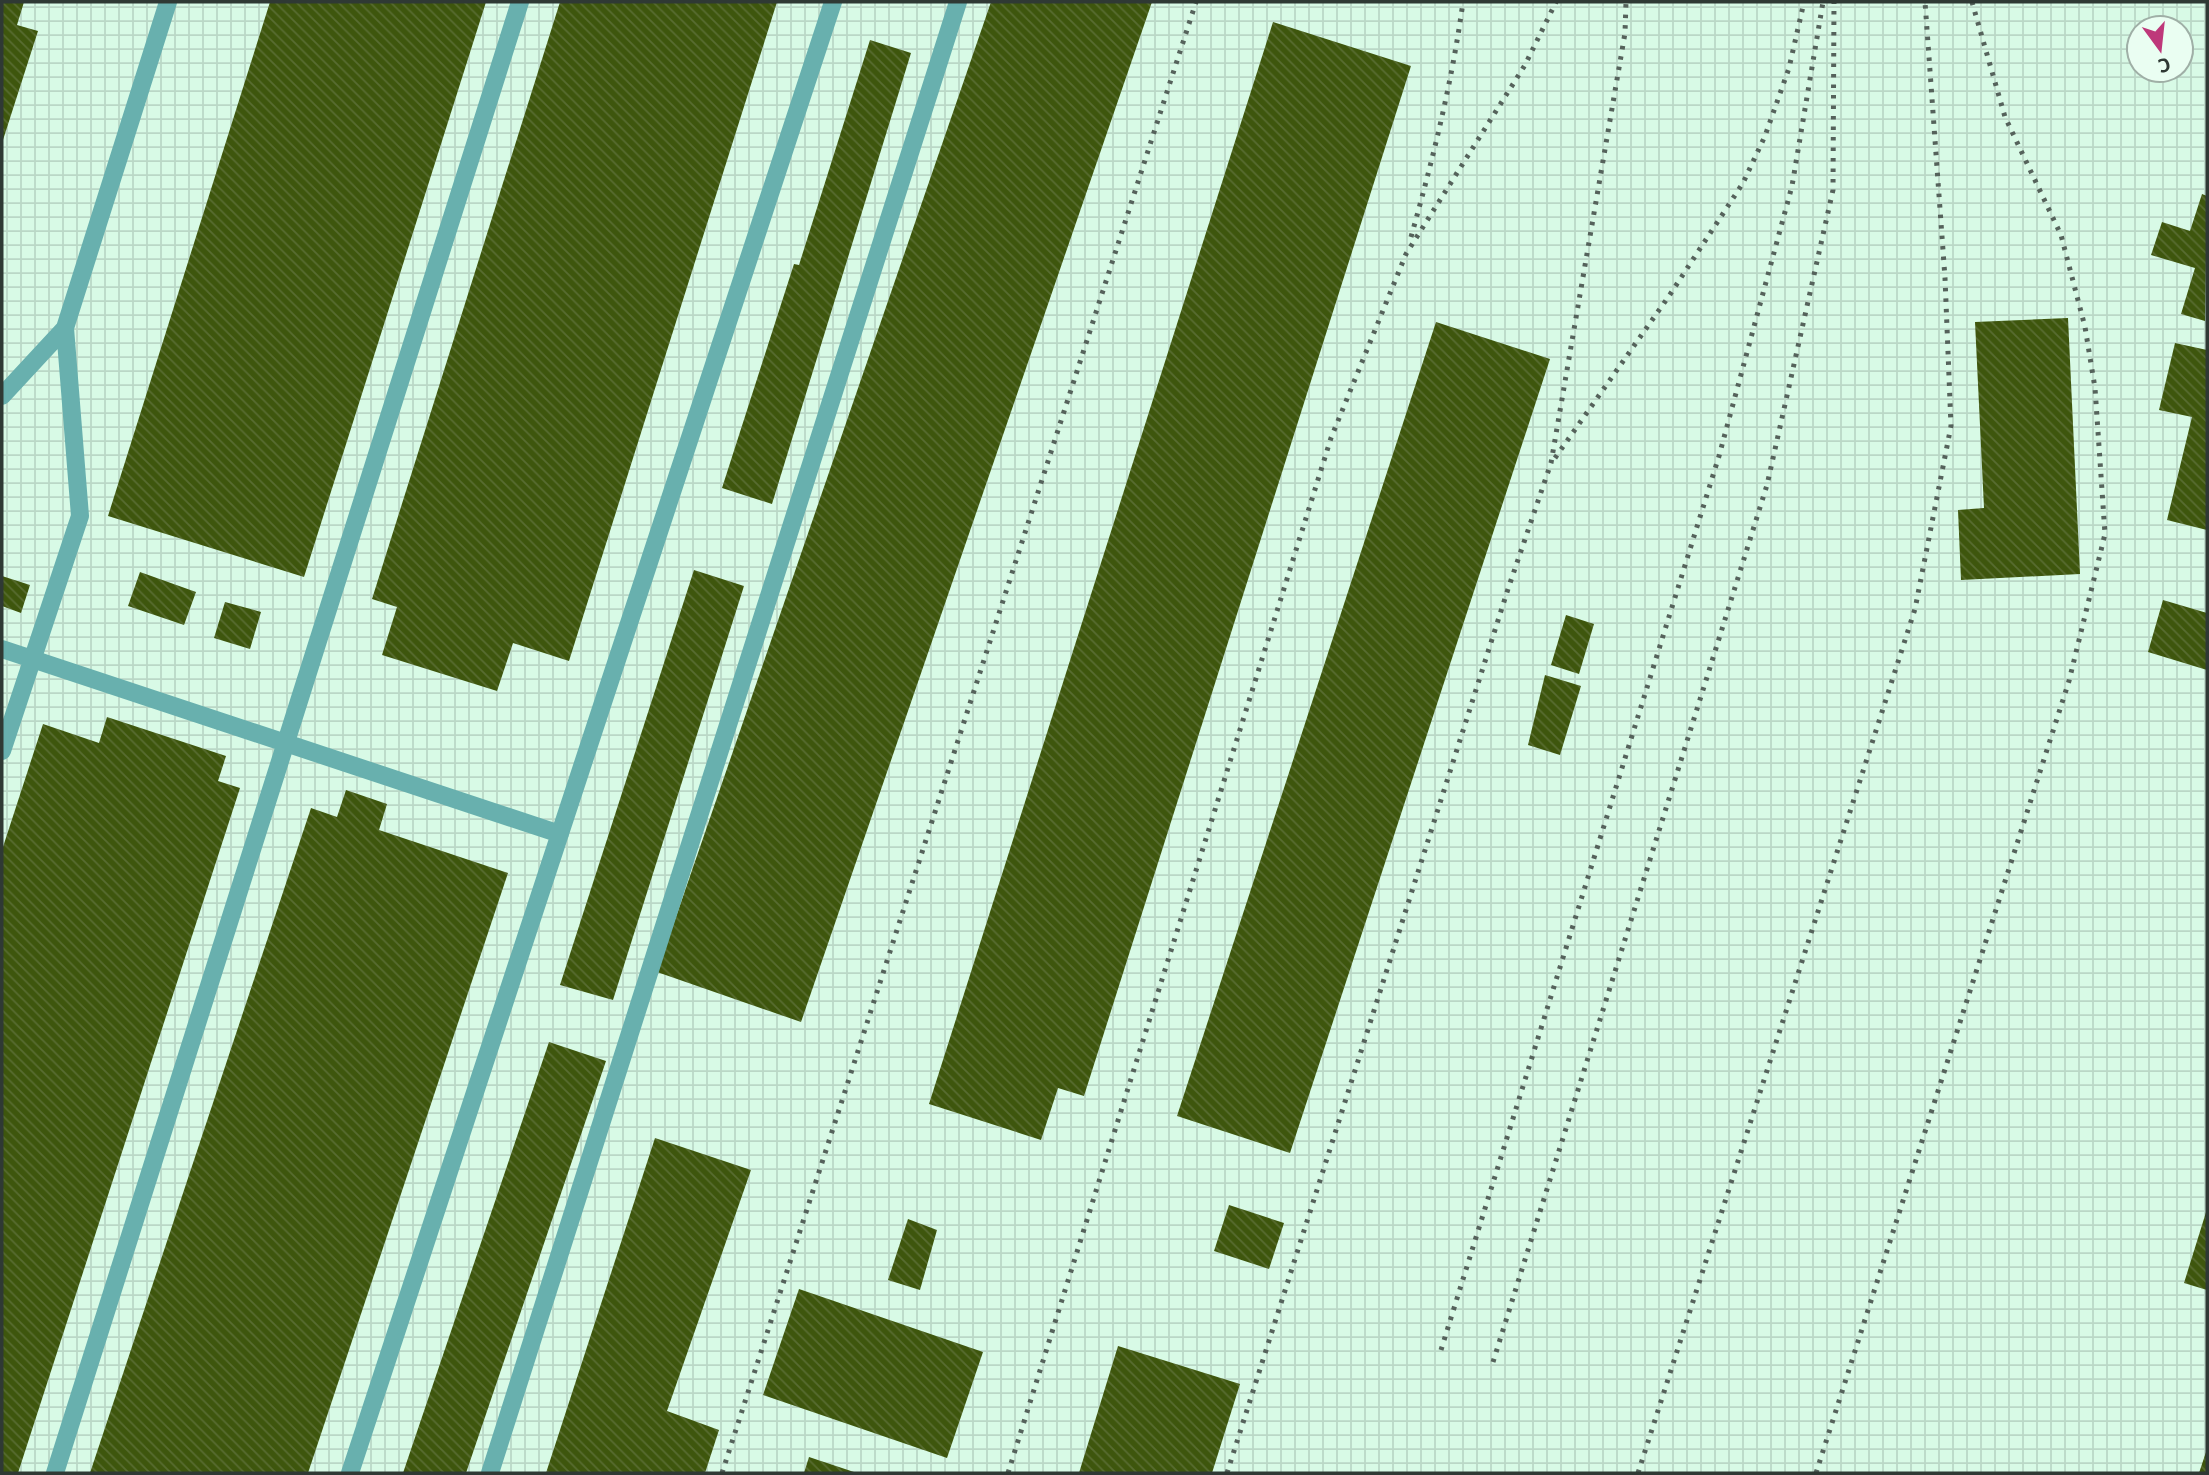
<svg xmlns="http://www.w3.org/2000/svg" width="2209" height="1475" font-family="'Open Sans',sans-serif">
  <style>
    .industrial { fill: url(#industrial-grid); fill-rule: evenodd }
    .building { fill: url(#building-back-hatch) }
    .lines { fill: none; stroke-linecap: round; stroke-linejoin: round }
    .service { stroke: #68b0ae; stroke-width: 18 }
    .rail { stroke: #55625b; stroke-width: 5; stroke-dasharray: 3.5 7; stroke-linecap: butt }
  </style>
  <defs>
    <pattern id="industrial-grid" width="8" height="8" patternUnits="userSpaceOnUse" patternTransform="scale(1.75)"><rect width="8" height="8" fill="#d8fae6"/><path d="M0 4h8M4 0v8" fill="none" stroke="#bad7c6"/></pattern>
    <pattern id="building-back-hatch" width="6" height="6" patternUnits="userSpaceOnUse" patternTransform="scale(1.75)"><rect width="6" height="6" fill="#3e560d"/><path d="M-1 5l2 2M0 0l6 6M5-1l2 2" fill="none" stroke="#586c31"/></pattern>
  </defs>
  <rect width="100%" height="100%" fill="#eafef2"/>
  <path class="industrial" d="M2 2H2207V1473H2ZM2139 28H2181V70H2139Z"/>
  <path class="building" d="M2 2H24L17 25 38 31 2 143Z
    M270 2H486L304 577 108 516Z
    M560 2H777L569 661 513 643 497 691 382 655 397 607 372 599Z
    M991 2H1152L801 1022 657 972Z
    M1273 22 1411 66 1084 1096 1058 1088 1041 1140 929 1104Z
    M870 40 911 53 772 504 722 488 794 264 799 265Z
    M2202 194 2207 196 2205 321 2181 314 2195 268 2151 255 2162 222 2190 231Z
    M2068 318 2080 574 1961 580 1958 510 1984 508 1975 322Z
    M1436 322 1550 359 1290 1153 1177 1116Z
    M2175 343 2207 350V530L2167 520 2192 417 2159 410Z
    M694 570 744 586 613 1000 560 985Z
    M140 572 196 592 184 625 128 606Z
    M2 576 30 585 21 613 2 606Z
    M2163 600 2207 613V670L2148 652Z
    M225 602 261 612 250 649 214 638Z
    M1566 615 1594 624 1579 674 1551 665Z
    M1545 675 1581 686 1560 755 1528 745Z
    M107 717 226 756 218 781 240 788 18 1473H2V850L43 724 99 743Z
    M346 790 387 804 379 830 508 873 308 1473H90L311 808 337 817Z
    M549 1042 606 1061 466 1473H403Z
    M655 1138 751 1170 667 1411 719 1430 705 1473H546Z
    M1229 1205 1284 1223 1269 1269 1214 1251Z
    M2207 1209V1290L2184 1283Z
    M908 1219 937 1230 920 1290 888 1280Z
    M799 1289 983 1352 947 1458 763 1395Z
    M1118 1346 1240 1384 1212 1473H1079Z
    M2207 1449V1473H2199Z
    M809 1457 857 1473H804Z"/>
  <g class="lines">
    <path class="service" d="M2 396 65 328
      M2 649 560 834
      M2 751 80 516 65 328 168 2
      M55 1473 520 2
      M350 1473 833 2
      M490 1473 958 2"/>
    <path class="rail" d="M1411 237C1433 159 1452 82 1463 2
      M1555 458 1669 296 1743 183 1765 136 1789 68 1804 2
      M1441 1350 1719 456 1792 186 1823 2
      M1493 1362 1767 485 1833 190 1834 2
      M722 1473 1196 2
      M1008 1473 1331 438 1406 254 1525 65 1556 2
      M1227 1473 1508 589 1551 463 1625 33 1626 2
      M1638 1473 1915 609 1951 426 1945 278 1925 2
      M1816 1473 2069 681 2105 534 2095 388 2085 327 2061 235 2005 117 1972 2"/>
  </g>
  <rect width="2209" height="1475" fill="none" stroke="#2f3934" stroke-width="7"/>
  <g transform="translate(2160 49) rotate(165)"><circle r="33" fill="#eafef2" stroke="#9fafa6" stroke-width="2"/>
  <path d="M0-5L12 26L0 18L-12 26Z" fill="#be387a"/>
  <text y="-10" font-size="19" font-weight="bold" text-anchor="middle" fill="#2f3934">С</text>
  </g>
</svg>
